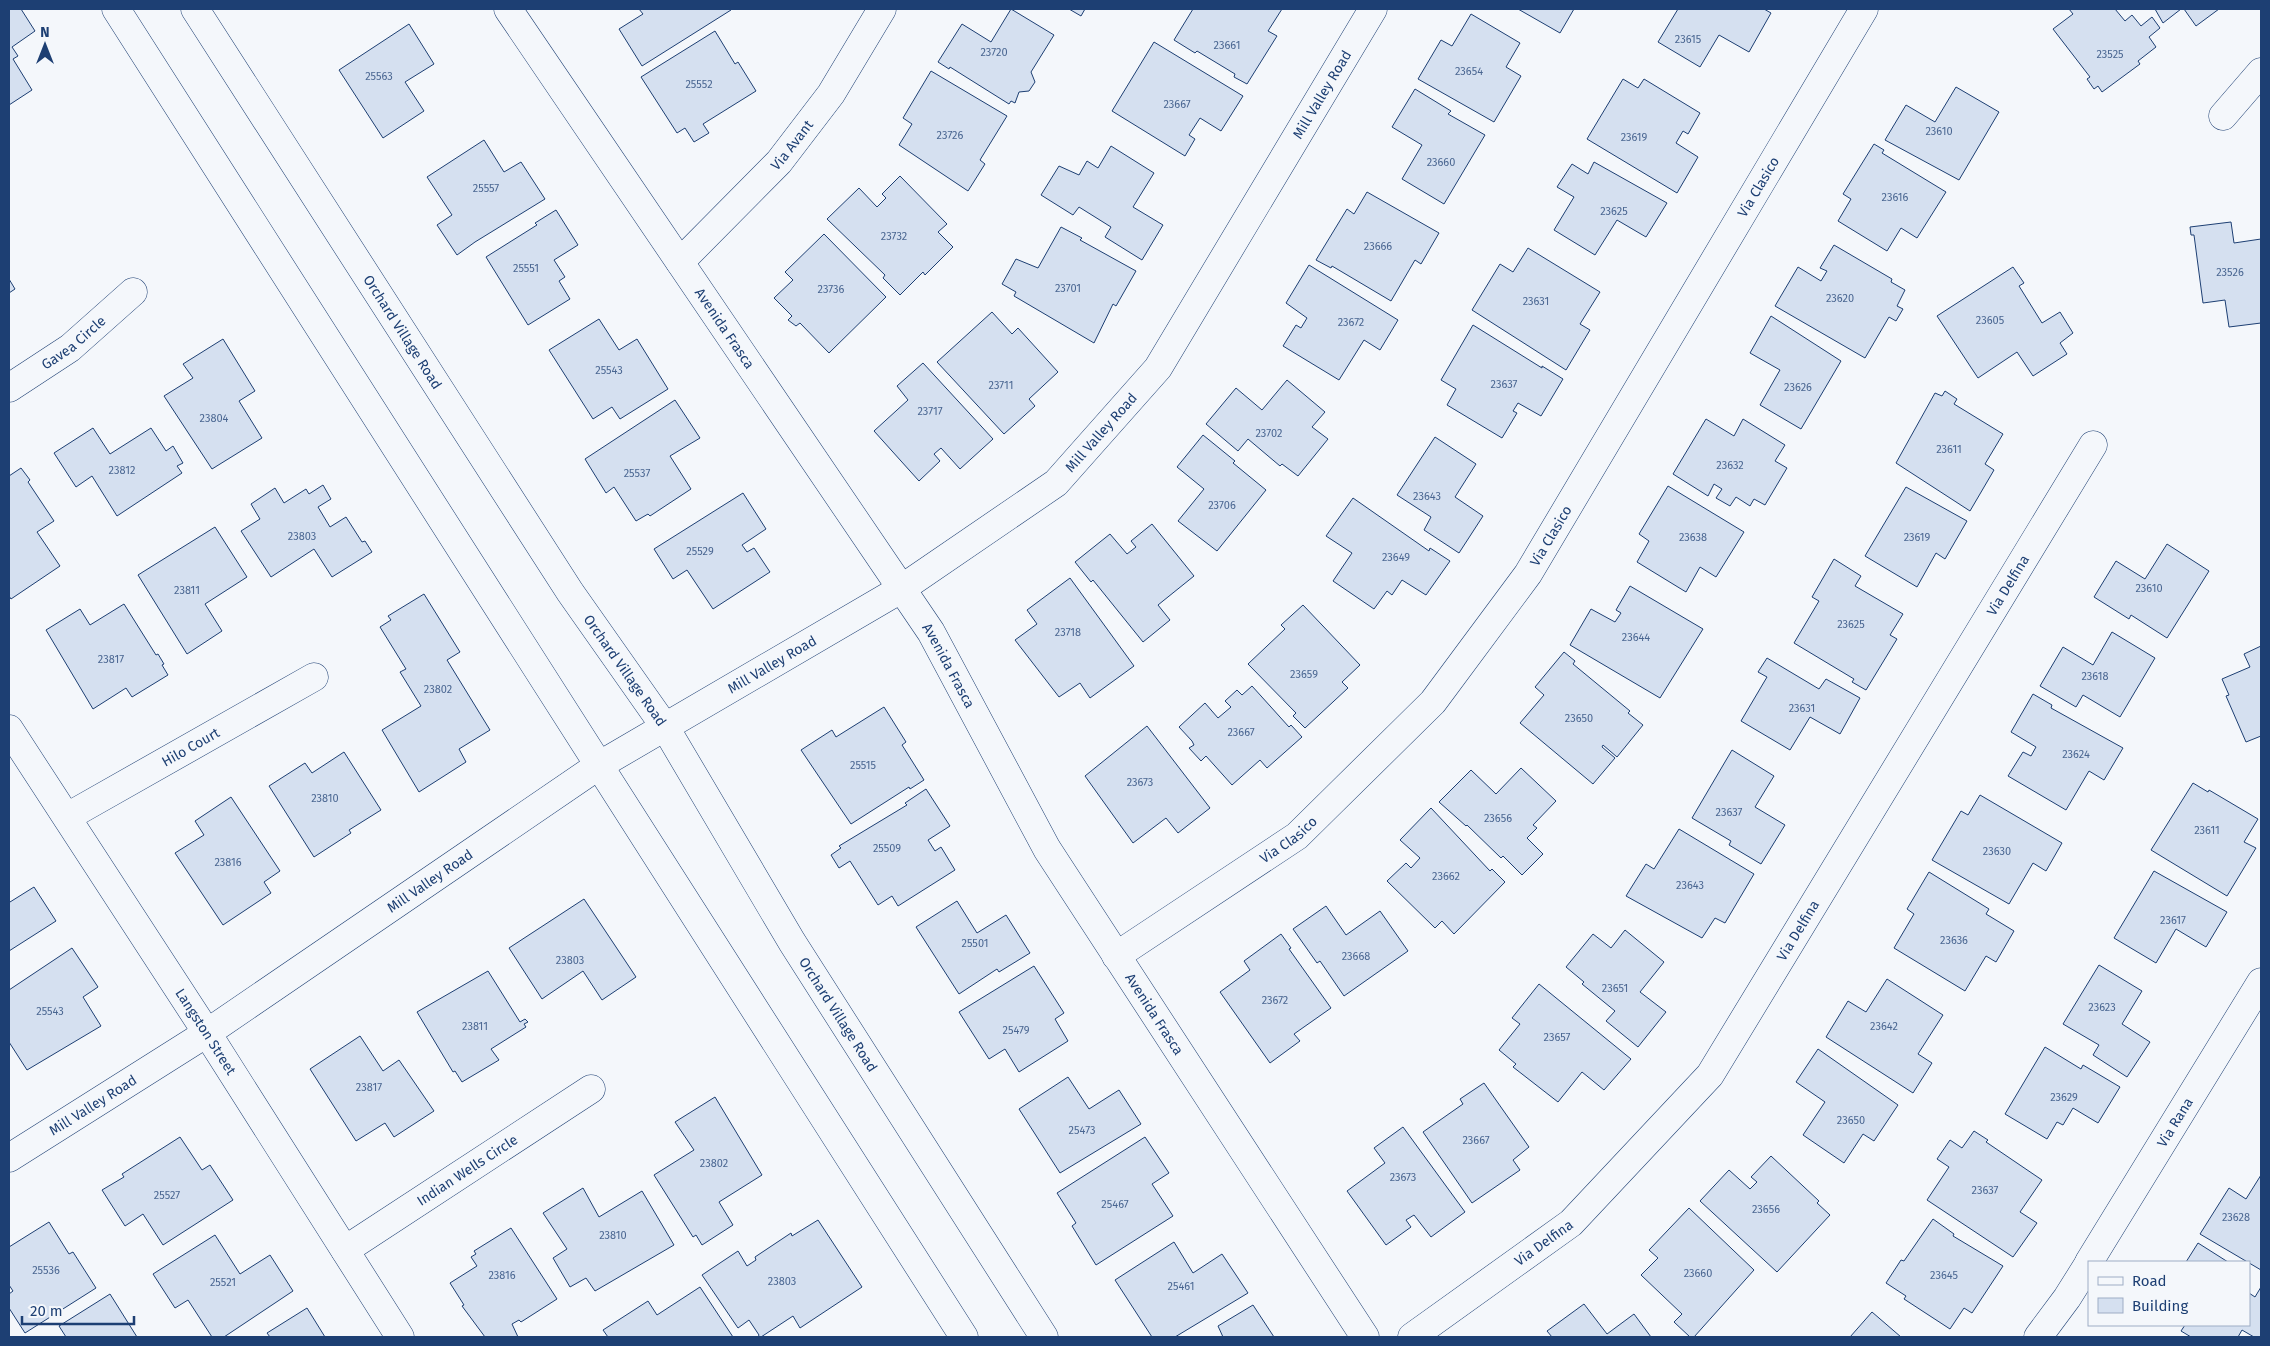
<svg xmlns="http://www.w3.org/2000/svg" width="2270" height="1346" font-family="'Fira Sans',sans-serif">
  <style>
    .building { fill: #d5e0f0; stroke: #1d3f73 }
    .lines { fill: none; stroke-linecap: round; stroke-linejoin: round }
    .minor-casing { stroke: #1d3f73; stroke-width: 29 }
    .major-casing { stroke: #1d3f73; stroke-width: 29 }
    .minor { stroke: #f4f7fb; stroke-width: 28 }
    .major { stroke: #f4f7fb; stroke-width: 28 }
    .labels { text-anchor: middle; stroke-width: 4; stroke-linejoin: round; paint-order: stroke }
    .number-label { font-size: 11px; fill: #4b6792 }
    .street-label { font-size: 14px; fill: #1d3f73; stroke: #f4f7fb }
  </style>
  <rect width="100%" height="100%" fill="#f4f7fb"/>
  <path class="building" d="M9 9H21L35 31 12 47 18 56 13 59 32 90 9 105Z
    M639 9H730L731 10 642 66 619 29 643 14Z
    M1011 9 1054 35 1031 72 1035 82 1029 91 1019 92 1015 103 1011 101 1009 104 950 67 949 69 938 62 962 24 991 42Z
    M1069 9H1085L1081 16Z
    M1193 9H1282L1268 31 1277 36 1247 84 1234 77 1235 74 1197 51 1195 53 1174 40Z
    M1518 9H1574L1560 33Z
    M1678 9H1764L1771 13 1749 52 1719 35 1700 67 1658 42Z
    M2069 9H2115L2125 21 2132 15 2141 26 2152 17 2160 28 2149 37 2156 47 2138 61 2140 64 2102 92 2098 86 2094 89 2087 79 2090 77 2053 29 2073 14Z
    M2155 9H2181L2163 23Z
    M2184 9H2219L2196 26Z
    M1471 14 1520 43 1506 67 1521 76 1494 122 1418 79 1441 40 1452 46Z
    M409 24 434 64 405 82 424 111 383 138 339 70Z
    M715 31 735 64 738 62 756 91 703 124 709 133 694 142 685 128 677 133 641 77Z
    M1154 42 1243 96 1221 131 1200 118 1189 135 1195 139 1185 156 1112 111Z
    M931 71 1007 116 980 160 985 164 968 191 899 145 912 124 903 118Z
    M1623 79 1638 88 1644 79 1700 113 1688 134 1683 131 1676 143 1698 157 1677 193 1587 139Z
    M1956 87 1999 112 1959 180 1885 140 1906 105 1935 122Z
    M1415 89 1451 111 1448 114 1485 135 1444 204 1402 179 1422 145 1392 127Z
    M484 140 504 172 521 162 545 199 475 242 457 255 437 225 452 215 427 177Z
    M1874 144 1884 150 1882 153 1946 192 1917 238 1901 228 1887 251 1838 221 1851 199 1843 194Z
    M1111 146 1154 173 1133 207 1163 225 1142 260 1105 237 1111 227 1079 207 1073 215 1041 195 1059 166 1079 175 1087 161 1098 168Z
    M1594 162 1667 203 1646 237 1617 220 1595 255 1554 230 1574 197 1557 187 1572 164 1588 174Z
    M900 176 947 224 938 232 953 247 925 275 923 272 900 295 883 278 885 275 827 219 859 188 877 207 886 198 882 194Z
    M1367 192 1439 233 1421 264 1415 260 1391 301 1332 266 1331 268 1316 260 1347 209 1354 214Z
    M556 210 578 245 554 260 565 277 559 281 570 299 528 325 486 257 537 225 535 223Z
    M2231 222 2234 243 2261 239V323L2229 327 2225 300 2203 303 2194 235H2191L2190 227Z
    M1061 227 1082 238 1080 240 1136 271 1116 306 1113 304 1094 343 1014 296 1016 292 1002 284 1016 259 1038 268Z
    M824 234 886 297 829 353 800 323 796 326 788 320 792 316 774 298 793 280 785 272Z
    M1834 245 1892 279 1891 282 1905 290 1897 306 1903 309 1896 321 1889 317 1865 358 1775 306 1798 267 1821 281 1827 271 1820 268Z
    M1528 248 1600 292 1580 324 1590 330 1566 370 1472 310 1500 264 1513 272Z
    M1309 265 1398 320 1380 350 1364 340 1339 380 1283 346 1296 325 1301 328 1307 318 1286 303Z
    M2013 267 2024 283 2019 286 2042 323 2060 312 2073 333 2060 343 2067 354 2033 376 2017 352 1978 378 1937 316Z
    M9 279 15 289 9 293Z
    M992 312 1012 334 1018 328 1058 372 1029 399 1035 406 1004 434 937 362Z
    M1771 316 1841 361 1801 429 1760 405 1780 370 1750 353Z
    M599 319 619 350 637 339 668 389 620 419 612 407 593 419 549 350Z
    M1473 325 1542 368V366L1563 379 1541 416 1518 403 1513 411 1517 413 1502 438 1447 405 1456 389 1441 380Z
    M223 339 255 391 239 401 262 438 212 469 164 396 193 378 183 364Z
    M923 363 993 439 960 469 941 448 934 454 940 461 919 481 874 431 908 400 897 386Z
    M1287 380 1325 412 1312 427 1328 439 1298 476 1282 464 1280 466 1248 439 1238 451 1206 424 1236 388 1262 410Z
    M1945 391 1957 399 1954 404 2003 434 1985 464 1994 470 1970 511 1896 463 1935 393 1942 396Z
    M675 400 700 438 670 456 691 489 650 516 648 514 636 521 614 487 606 493 585 459Z
    M1706 419 1734 436 1743 419 1785 445 1775 461 1787 468 1765 505 1754 499 1750 506 1736 497 1730 506 1716 498 1722 489 1714 484 1708 496 1673 474Z
    M93 428 110 454 151 428 166 451 173 446 183 463 177 466 182 473 117 516 92 476 76 487 54 453Z
    M1203 435 1235 461 1233 463 1266 490 1217 551 1178 521 1204 489 1177 467Z
    M1435 437 1476 464 1455 497 1483 516 1459 553 1424 530 1431 517 1397 495Z
    M21 468 30 480 28 482 54 521 37 532 60 566 11 599 9 596V476Z
    M323 485 331 499 318 507 330 527 346 517 362 542 365 541 372 552 332 577 314 549 271 577 241 531 260 519 251 504 275 488 284 503 306 489 309 494Z
    M1668 486 1744 532 1716 577 1700 567 1686 592 1637 562 1649 541 1639 534Z
    M1906 487 1967 521 1945 559 1936 553 1917 587 1865 556Z
    M743 493 766 529 742 545 747 552 754 548 770 572 713 609 687 570 673 579 654 549Z
    M1353 498 1429 551 1430 548 1450 561 1426 595 1402 580 1392 595 1387 591 1374 609 1333 581 1352 553 1326 536Z
    M1152 524 1194 576 1158 605 1170 620 1143 642 1093 580 1091 582 1075 562 1110 534 1127 554 1136 547 1131 541Z
    M215 527 247 577 205 604 222 631 187 654 138 575Z
    M2167 544 2209 571 2167 638 2131 615 2129 619 2094 597 2116 561 2145 579Z
    M1834 559 1861 576 1855 586 1903 614 1890 635 1897 639 1866 690 1852 682 1854 679 1794 643 1819 601 1812 597Z
    M1070 578 1134 666 1090 698 1080 683 1059 697 1015 640 1037 624 1027 610Z
    M1630 586 1703 629 1660 698 1570 645 1591 609 1615 622 1621 613 1616 610Z
    M424 594 460 652 447 660 490 730 459 749 466 762 419 792 382 730 421 706 400 672 406 669 380 627 391 620 388 616Z
    M124 604 156 655 158 654 164 664 162 665 168 675 132 697 126 688 93 709 46 630 80 609 90 625Z
    M1303 605 1360 665 1342 682 1348 688 1305 728 1293 716 1296 713 1248 664 1285 629 1281 625Z
    M2112 632 2155 658 2120 717 2083 695 2076 707 2040 686 2063 647 2093 665Z
    M2261 646V736L2246 742 2226 696 2229 695 2222 679 2250 667 2244 654Z
    M1564 652 1575 661 1573 664 1630 711 1628 713 1643 725 1617 757 1603 745 1602 747 1615 758 1593 784 1520 723 1544 695 1535 687Z
    M1767 658 1819 689 1826 679 1860 698 1840 734 1810 717 1790 750 1741 721 1767 677 1758 672Z
    M1252 686 1289 727 1291 725 1302 737 1267 768 1260 760 1232 785 1206 756 1201 761 1189 748 1194 745 1192 741 1179 727 1205 703 1218 718 1231 707 1225 701 1237 690 1242 695Z
    M2033 694 2052 705 2051 708 2123 748 2104 780 2089 771 2066 810 2008 776 2023 752 2031 756 2036 747 2011 732Z
    M884 707 906 742 902 745 924 780 910 789 909 787 851 824 801 750 832 730 836 737Z
    M1147 726 1210 808 1178 833 1166 818 1133 843 1085 776Z
    M1732 750 1774 776 1755 807 1785 825 1761 864 1729 845 1731 841 1692 818Z
    M344 752 381 810 349 830 351 833 314 857 269 786 305 763 312 773Z
    M1521 768 1556 801 1533 825 1537 828 1527 838 1543 854 1522 875 1503 856 1501 858 1467 825 1466 826 1439 802 1471 770 1496 794Z
    M2193 783 2208 792 2209 790 2258 819 2244 842 2256 848 2227 896 2151 850Z
    M926 789 950 826 928 840 935 851 941 847 955 870 898 906 892 896 878 905 850 861 839 868 831 855 841 848 839 846 907 805 905 803Z
    M1980 795 2062 843 2046 871 2033 863 2009 904 1932 860 1961 811 1968 815Z
    M231 797 280 871 264 882 271 893 223 925 175 853 204 835 195 821Z
    M1431 808 1490 871 1492 869 1505 882 1454 934 1442 921 1435 928 1387 881 1406 863 1411 868 1420 858 1400 840Z
    M1679 829 1754 874 1725 923 1715 918 1702 938 1626 896 1646 864 1654 869Z
    M2154 871 2227 912 2206 947 2176 929 2156 963 2114 938Z
    M1929 872 1989 909 1986 914 2014 931 1996 962 1986 956 1965 991 1894 948 1914 914 1907 909Z
    M34 887 56 921 9 951V900L10 902Z
    M584 899 636 977 602 1000 583 971 542 999 509 948Z
    M957 901 977 933 1006 915 1030 953 999 972 997 969 959 994 916 927Z
    M1326 906 1346 935 1380 911 1408 951 1344 996 1320 961 1317 963 1293 929Z
    M1625 930 1664 962 1640 992 1666 1012 1638 1047 1606 1021 1615 1011 1582 984 1584 982 1566 967 1593 934 1611 948Z
    M1281 934 1291 948 1289 949 1331 1008 1294 1034 1300 1041 1270 1063 1220 992 1250 970 1244 961Z
    M72 948 98 987 83 997 101 1026 27 1070 9 1042V990Z
    M2099 965 2142 991 2122 1024 2150 1042 2127 1077 2093 1055 2099 1045 2063 1024Z
    M1034 966 1064 1013 1055 1019 1068 1041 1019 1072 1005 1049 989 1059 959 1012Z
    M488 971 520 1022 525 1019 528 1022 524 1024 526 1027 491 1049 499 1060 462 1082 455 1071 453 1072 417 1012Z
    M1887 979 1943 1015 1918 1054 1932 1063 1913 1093 1826 1037 1848 1001 1866 1012Z
    M1539 984 1631 1059 1604 1090 1582 1072 1558 1102 1513 1067 1516 1064 1499 1050 1520 1024 1512 1018Z
    M360 1036 383 1071 399 1060 434 1111 394 1137 385 1123 356 1141 310 1069Z
    M2045 1047 2081 1069 2083 1065 2120 1087 2098 1123 2073 1108 2063 1125 2057 1122 2047 1139 2005 1114Z
    M1818 1049 1898 1105 1874 1141 1863 1134 1844 1163 1803 1135 1825 1102 1796 1082Z
    M1068 1077 1089 1109 1119 1090 1141 1124 1060 1173 1019 1109Z
    M1484 1083 1529 1147 1513 1160 1520 1170 1472 1203 1423 1132 1463 1104 1460 1099Z
    M715 1097 762 1175 719 1202 733 1225 702 1245 696 1235 693 1237 654 1175 694 1150 675 1122Z
    M1403 1127 1465 1212 1431 1237 1414 1215 1406 1220 1411 1227 1386 1245 1347 1191 1385 1163 1374 1148Z
    M1974 1131 1988 1140 1986 1142 2042 1180 2020 1212 2037 1223 2013 1257 1927 1200 1949 1167 1937 1159 1950 1140 1962 1148Z
    M180 1137 202 1170 210 1165 233 1200 163 1245 143 1214 125 1226 102 1190 124 1177 122 1174Z
    M1145 1137 1169 1173 1152 1184 1173 1216 1096 1265 1072 1226 1076 1223 1057 1193Z
    M1771 1156 1819 1201 1817 1203 1830 1215 1777 1272 1700 1201 1729 1170 1750 1189 1757 1182 1751 1177Z
    M2261 1175V1270L2200 1234 2229 1188 2246 1199Z
    M583 1188 599 1217 642 1191 674 1245 595 1291 586 1278 570 1287 553 1258 567 1249 543 1213Z
    M1689 1208 1754 1270 1694 1337H1690L1674 1322 1682 1314 1641 1275 1658 1258 1649 1250Z
    M1933 1219 1954 1234 1953 1236 2003 1266 1972 1313 1964 1308 1950 1329 1904 1299 1906 1296 1886 1283 1901 1260 1904 1261Z
    M818 1220 862 1287 800 1328 793 1316 761 1337H758L759 1335 749 1320 738 1328 702 1275 738 1251 747 1266 756 1260 755 1257 791 1233 792 1236Z
    M49 1222 69 1254 73 1252 96 1288 25 1333 9 1308V1294L13 1291 9 1285V1247Z
    M511 1228 557 1299 521 1322 519 1320 512 1324 518 1337H485L462 1306 464 1305 450 1283 477 1266 471 1257 476 1254 474 1251Z
    M215 1235 240 1274 270 1255 293 1291 224 1337H212L188 1300 175 1308 153 1274Z
    M1174 1242 1193 1273 1222 1254 1248 1293 1175 1337H1152L1115 1280Z
    M2198 1243 2228 1262H2186Z
    M700 1287 733 1337H608L603 1330 648 1301 657 1315Z
    M2261 1287V1337H2254L2242 1330 2238 1337H2191L2181 1331 2185 1325H2249V1293L2255 1297Z
    M110 1294 137 1337H66L59 1326Z
    M1584 1304 1607 1334 1634 1314 1651 1337H1552L1547 1331Z
    M1253 1305 1274 1337H1223L1218 1326Z
    M307 1308 325 1337H270L267 1333Z
    M1872 1312 1901 1337H1850Z"/>
  <g class="lines">
    <defs>
      <g id="minor">
        <path id="s1" d="M508 9 931 632 1047 849 1365 1337"/>
        <path d="M2223 116 2261 72"/>
        <path id="s2" d="M680 262 779 162 831 94 882 9"/>
        <path id="s3" d="M9 388 70 348 133 292"/>
        <path id="s4" d="M9 729 207 1033 400 1337"/>
        <path id="s5" d="M67 817 314 677"/>
        <path id="s6" d="M1116 956 1297 836 1433 702 1528 574 1864 9"/>
        <path id="s7" d="M9 1158 207 1033 598 766 901 589 1056 483 1158 368 1373 9"/>
        <path id="s8" d="M345 1250 591 1089"/>
        <path id="s9" d="M2089 1262 2261 982"/>
        <path id="s10" d="M1412 1337 1571 1223 1710 1075 2093 445"/>
        <path d="M2038 1337 2067 1298 2089 1263"/>
      </g>
      <g id="major">
        <path d="M116 9 964 1337"/>
        <path id="s11" d="M195 9 570 592 665 727 792 942 1044 1337"/>
      </g>
    </defs>
    <use href="#minor" class="minor-casing"/>
    <use href="#major" class="major-casing"/>
    <use href="#minor" class="minor"/>
    <use href="#major" class="major"/>
  </g>
  <g class="labels">
    <g class="number-label">
      <text x="1688" y="43">23615</text>
      <text x="1227" y="49">23661</text>
      <text x="994" y="56">23720</text>
      <text x="2110" y="58">23525</text>
      <text x="1469" y="75">23654</text>
      <text x="379" y="80">25563</text>
      <text x="699" y="88">25552</text>
      <text x="1177" y="108">23667</text>
      <text x="1939" y="135">23610</text>
      <text x="950" y="139">23726</text>
      <text x="1634" y="141">23619</text>
      <text x="1441" y="166">23660</text>
      <text x="486" y="192">25557</text>
      <text x="1895" y="201">23616</text>
      <text x="1614" y="215">23625</text>
      <text x="894" y="240">23732</text>
      <text x="1378" y="250">23666</text>
      <text x="526" y="272">25551</text>
      <text x="2230" y="276">23526</text>
      <text x="1068" y="292">23701</text>
      <text x="831" y="293">23736</text>
      <text x="1840" y="302">23620</text>
      <text x="1536" y="305">23631</text>
      <text x="1990" y="324">23605</text>
      <text x="1351" y="326">23672</text>
      <text x="609" y="374">25543</text>
      <text x="1504" y="388">23637</text>
      <text x="1001" y="389">23711</text>
      <text x="1798" y="391">23626</text>
      <text x="930" y="415">23717</text>
      <text x="214" y="422">23804</text>
      <text x="1269" y="437">23702</text>
      <text x="1949" y="453">23611</text>
      <text x="1730" y="469">23632</text>
      <text x="122" y="474">23812</text>
      <text x="637" y="477">25537</text>
      <text x="1427" y="500">23643</text>
      <text x="1222" y="509">23706</text>
      <text x="302" y="540">23803</text>
      <text x="1693" y="541">23638</text>
      <text x="1917" y="541">23619</text>
      <text x="700" y="555">25529</text>
      <text x="1396" y="561">23649</text>
      <text x="2149" y="592">23610</text>
      <text x="187" y="594">23811</text>
      <text x="1851" y="628">23625</text>
      <text x="1068" y="636">23718</text>
      <text x="1636" y="641">23644</text>
      <text x="111" y="663">23817</text>
      <text x="1304" y="678">23659</text>
      <text x="2095" y="680">23618</text>
      <text x="438" y="693">23802</text>
      <text x="1802" y="712">23631</text>
      <text x="1579" y="722">23650</text>
      <text x="1241" y="736">23667</text>
      <text x="2076" y="758">23624</text>
      <text x="863" y="769">25515</text>
      <text x="1140" y="786">23673</text>
      <text x="325" y="802">23810</text>
      <text x="1729" y="816">23637</text>
      <text x="1498" y="822">23656</text>
      <text x="2207" y="834">23611</text>
      <text x="887" y="852">25509</text>
      <text x="1997" y="855">23630</text>
      <text x="228" y="866">23816</text>
      <text x="1446" y="880">23662</text>
      <text x="1690" y="889">23643</text>
      <text x="2173" y="924">23617</text>
      <text x="1954" y="944">23636</text>
      <text x="975" y="947">25501</text>
      <text x="1356" y="960">23668</text>
      <text x="570" y="964">23803</text>
      <text x="1615" y="992">23651</text>
      <text x="1275" y="1004">23672</text>
      <text x="2102" y="1011">23623</text>
      <text x="50" y="1015">25543</text>
      <text x="475" y="1030">23811</text>
      <text x="1884" y="1030">23642</text>
      <text x="1016" y="1034">25479</text>
      <text x="1557" y="1041">23657</text>
      <text x="369" y="1091">23817</text>
      <text x="2064" y="1101">23629</text>
      <text x="1851" y="1124">23650</text>
      <text x="1082" y="1134">25473</text>
      <text x="1476" y="1144">23667</text>
      <text x="714" y="1167">23802</text>
      <text x="1403" y="1181">23673</text>
      <text x="1985" y="1194">23637</text>
      <text x="167" y="1199">25527</text>
      <text x="1115" y="1208">25467</text>
      <text x="1766" y="1213">23656</text>
      <text x="2236" y="1221">23628</text>
      <text x="613" y="1239">23810</text>
      <text x="46" y="1274">25536</text>
      <text x="1698" y="1277">23660</text>
      <text x="502" y="1279">23816</text>
      <text x="1944" y="1279">23645</text>
      <text x="782" y="1285">23803</text>
      <text x="223" y="1286">25521</text>
      <text x="1181" y="1290">25461</text>
    </g>
    <g class="street-label">
      <text dy="5" stroke="none"><textPath href="#s7" startOffset="1719">Mill Valley Road</textPath></text>
      <text dy="5" stroke="none"><textPath href="#s2" startOffset="162">Via Avant</textPath></text>
      <text dy="5" stroke="none"><textPath href="#s6" startOffset="1018">Via Clasico</textPath></text>
      <text dy="5" stroke="none"><textPath href="#s1" startOffset="386">Avenida Frasca</textPath></text>
      <text dy="5" stroke="none"><textPath href="#s11" startOffset="384">Orchard Village Road</textPath></text>
      <text dy="5" stroke="none"><textPath href="#s3" startOffset="79">Gavea Circle</textPath></text>
      <text dy="5" stroke="none"><textPath href="#s7" startOffset="1314">Mill Valley Road</textPath></text>
      <text dy="5" stroke="none"><textPath href="#s6" startOffset="612">Via Clasico</textPath></text>
      <text dy="5" stroke="none"><textPath href="#s10" startOffset="972">Via Delfina</textPath></text>
      <text dy="5" stroke="none"><textPath href="#s7" startOffset="909">Mill Valley Road</textPath></text>
      <text dy="5" stroke="none"><textPath href="#s1" startOffset="791">Avenida Frasca</textPath></text>
      <text dy="5" stroke="none"><textPath href="#s11" startOffset="789">Orchard Village Road</textPath></text>
      <text dy="5" stroke="none"><textPath href="#s5" startOffset="142">Hilo Court</textPath></text>
      <text dy="5" stroke="none"><textPath href="#s6" startOffset="208">Via Clasico</textPath></text>
      <text dy="5" stroke="none"><textPath href="#s7" startOffset="504">Mill Valley Road</textPath></text>
      <text dy="5" stroke="none"><textPath href="#s10" startOffset="568">Via Delfina</textPath></text>
      <text dy="5" stroke="none"><textPath href="#s11" startOffset="1194">Orchard Village Road</textPath></text>
      <text dy="5" stroke="none"><textPath href="#s1" startOffset="1196">Avenida Frasca</textPath></text>
      <text dy="5" stroke="none"><textPath href="#s4" startOffset="361">Langston Street</textPath></text>
      <text dy="5" stroke="none"><textPath href="#s7" startOffset="99">Mill Valley Road</textPath></text>
      <text dy="5" stroke="none"><textPath href="#s9" startOffset="164">Via Rana</textPath></text>
      <text dy="5" stroke="none"><textPath href="#s8" startOffset="146">Indian Wells Circle</textPath></text>
      <text dy="5" stroke="none"><textPath href="#s10" startOffset="162">Via Delfina</textPath></text>
    </g>
  </g>
  <rect width="2270" height="1346" fill="none" stroke="#1d3f73" stroke-width="20"/>
  <rect x="2088" y="1261" width="162" height="65" fill="#f4f7fb" stroke="#9eadc5"/>
  <rect x="2098" y="1277" width="25" height="8" fill="#f4f7fb" stroke="#9eadc5"/>
  <text x="2132" y="1286" font-size="15" fill="#1d3f73">Road</text>
  <rect x="2098" y="1298" width="25" height="15" fill="#d5e0f0" stroke="#9eadc5"/>
  <text x="2132" y="1311" font-size="15" fill="#1d3f73">Building</text>
  <g transform="translate(45 45)" stroke="#f4f7fb" stroke-width="4" paint-order="stroke">
  <path d="M0-4L9 19L0 12L-9 19Z" fill="#1d3f73"/>
  <text y="-8" font-size="14" font-weight="bold" text-anchor="middle" fill="#1d3f73">N</text>
  </g>
  <path d="M22 1316v8h112v-8" fill="none" stroke="#1d3f73" stroke-width="2.5"/>
  <text x="30" y="1316" font-size="15" fill="#1d3f73" stroke="#f4f7fb" stroke-width="4" paint-order="stroke">20 m</text>
</svg>
